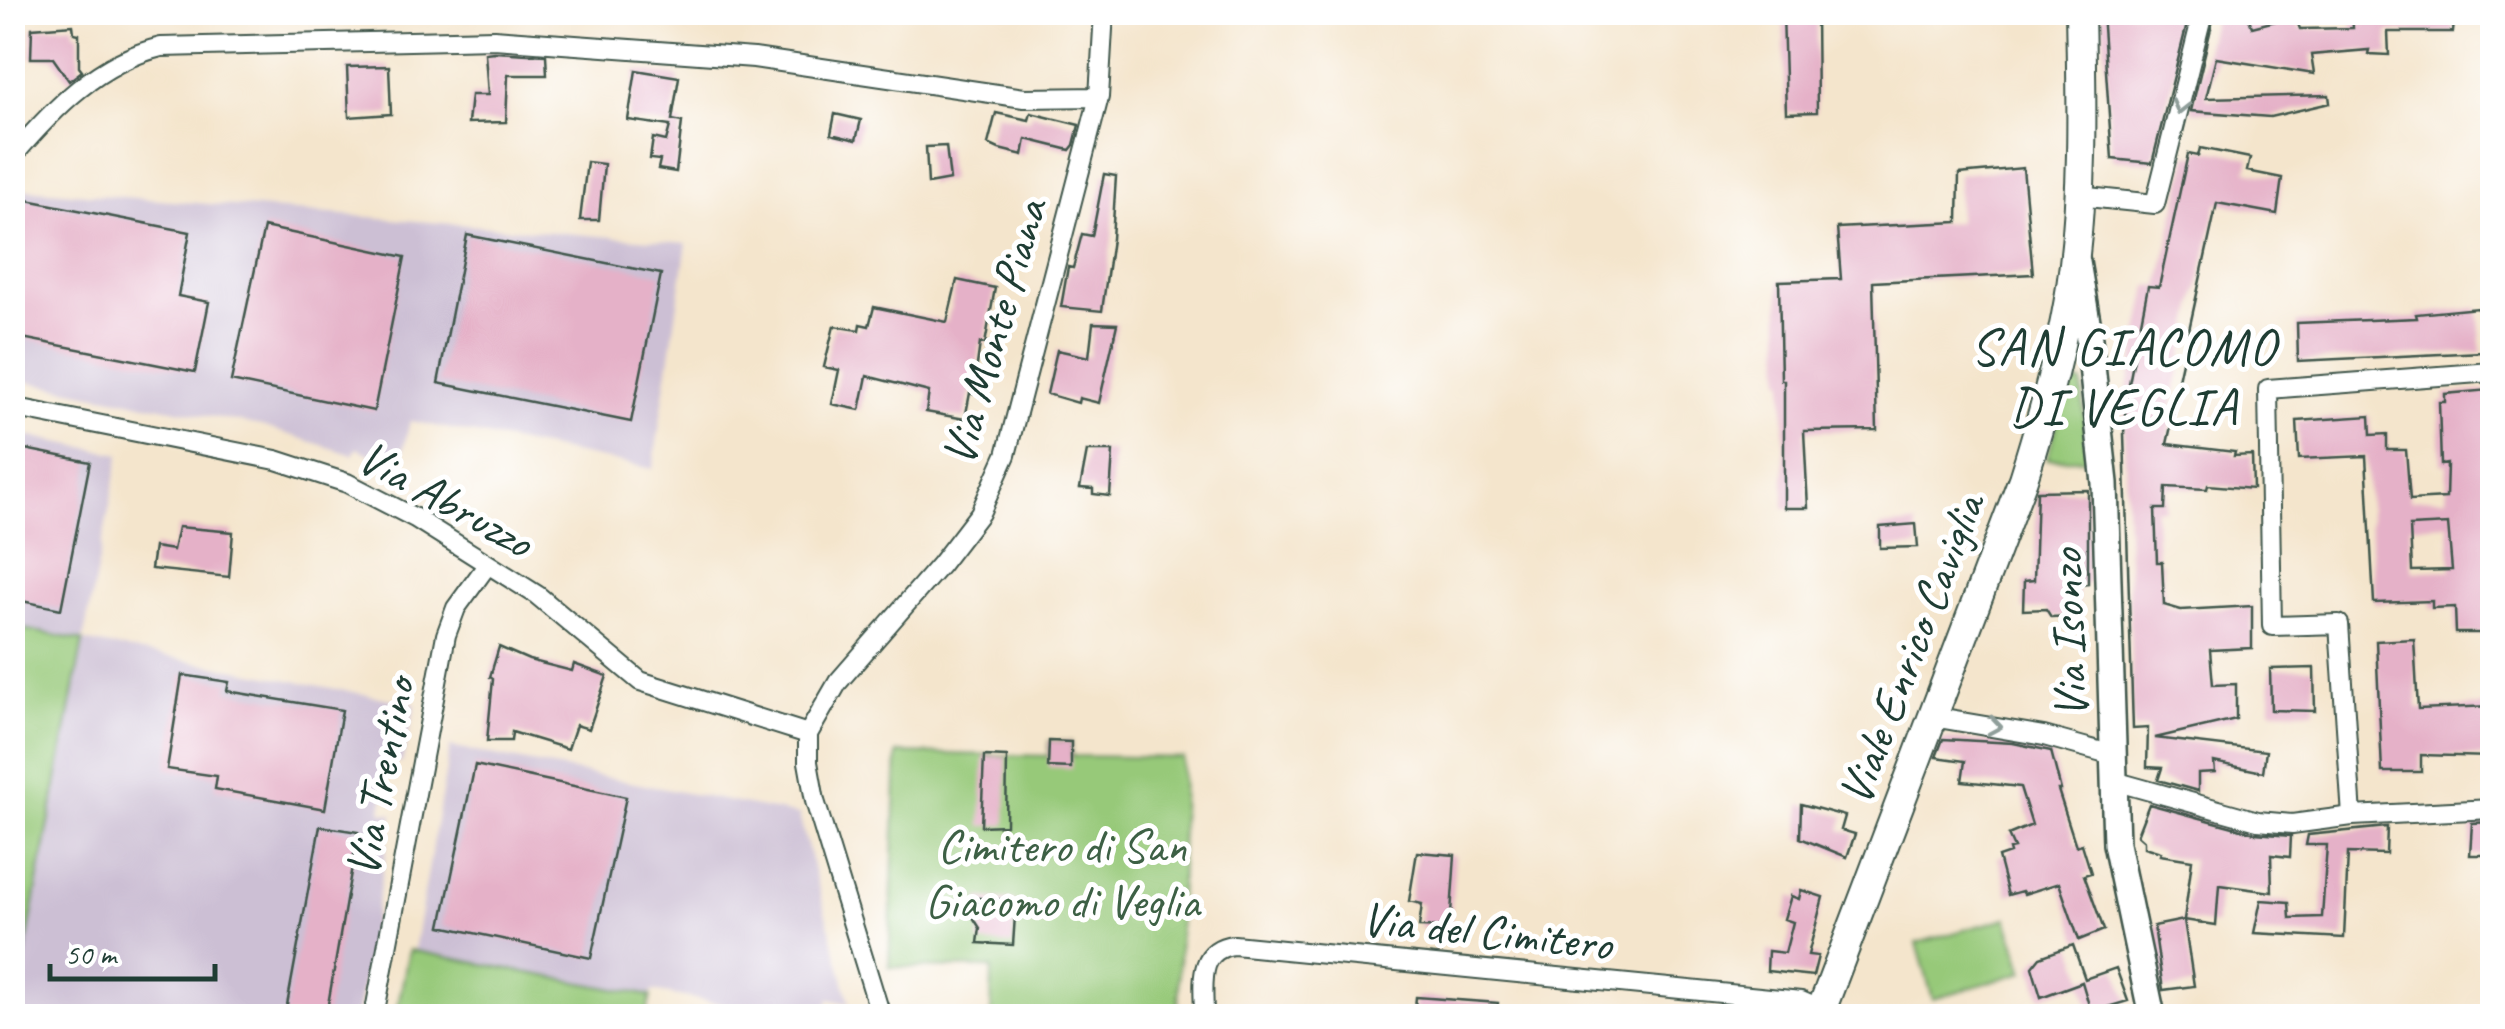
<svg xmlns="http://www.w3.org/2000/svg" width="2505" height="1029" font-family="Caveat,sans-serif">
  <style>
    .industrial { fill: #ccbfd4 }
    .green { fill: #97c979; stroke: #5b8356; stroke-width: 2.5 }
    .building { fill: #e5b1c8; fill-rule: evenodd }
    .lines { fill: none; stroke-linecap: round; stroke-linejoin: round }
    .street-casing { stroke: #3f564b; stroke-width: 22 }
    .secondary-casing { stroke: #3f564b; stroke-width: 30 }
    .primary-casing { stroke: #3f564b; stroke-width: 32 }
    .street { stroke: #fff; stroke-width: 18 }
    .secondary { stroke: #fff; stroke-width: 25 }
    .primary { stroke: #fff; stroke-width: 28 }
    .oneway { stroke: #8f9e9a }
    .labels { text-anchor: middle; stroke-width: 10; stroke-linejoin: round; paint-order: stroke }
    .street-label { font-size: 48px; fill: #1f3d34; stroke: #fff }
    .park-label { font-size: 48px; fill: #3d6045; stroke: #fff }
    .quarter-label { font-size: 52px; letter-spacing: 2.5px; fill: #1f3d34; stroke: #fff }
  </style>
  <rect width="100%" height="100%" fill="#fff"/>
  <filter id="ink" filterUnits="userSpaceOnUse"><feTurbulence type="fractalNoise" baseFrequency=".01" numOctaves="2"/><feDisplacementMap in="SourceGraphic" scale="20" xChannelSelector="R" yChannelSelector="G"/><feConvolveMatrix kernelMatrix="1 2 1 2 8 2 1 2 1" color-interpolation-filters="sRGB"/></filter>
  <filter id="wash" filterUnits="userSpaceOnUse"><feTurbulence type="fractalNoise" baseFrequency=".0048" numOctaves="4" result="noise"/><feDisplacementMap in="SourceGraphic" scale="40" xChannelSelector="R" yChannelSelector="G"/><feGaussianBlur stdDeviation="2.25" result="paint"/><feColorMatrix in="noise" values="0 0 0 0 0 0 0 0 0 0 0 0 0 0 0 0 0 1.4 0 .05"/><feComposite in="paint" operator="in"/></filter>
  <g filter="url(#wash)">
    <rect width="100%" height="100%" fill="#f4e5cc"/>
    <path class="industrial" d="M12 188 687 243 653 469 410 421 399 468 357 448 353 455 261 426 13 379Z
      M12 433 120 454 83 641 416 704 402 763 391 761 381 812 393 814 357 1016H13L83 642 13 627Z
      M450 747 799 815 850 1004 829 999 825 1016H783L653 991 650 996 414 950Z"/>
    <path class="green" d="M2069 382 2082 383 2087 459H2047Z
      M13 627 83 641 13 1016H12Z
      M1049 741 1071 742 1072 756 1183 758 1178 1016H991L992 968 889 967 897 753 1048 756Z
      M2007 918 2024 972 1933 999 1917 943Z
      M409 950 651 996 646 1016H396Z"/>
    <g id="blocks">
      <path class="building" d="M1783 12H1816L1817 112 1786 113Z
        M2102 12H2190L2152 163 2112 159Z
        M2215 12 2247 13 2252 27 2295 16 2300 29 2353 28 2352 12H2455L2453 32H2388L2389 55 2368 54 2369 50 2311 55 2314 74 2216 58 2206 98 2329 95 2330 103 2270 117 2191 111Z
        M73 25 74 33 79 34V67L82 71 69 81 53 58H31L32 28Z
        M494 52 546 55 547 75H508L506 122 468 123 471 95H488L485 53Z
        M389 66 391 114 349 117 347 67Z
        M636 70 679 77 672 120 682 122 676 172 658 169 660 160 650 159 653 138 666 141 670 126 628 120Z
        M996 113 1029 120 1031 113 1079 125 1074 145 1070 150 1026 139 1023 155 999 149 988 144Z
        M835 114 861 120 856 140 831 134Z
        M946 146 950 180 928 184 926 147Z
        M2200 148 2250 158 2247 171 2282 178 2277 214 2217 203 2172 407 2175 408 2167 444 2235 452 2234 456 2252 455 2253 489 2208 485 2207 489 2166 487 2165 509H2155L2157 562H2162L2164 605 2181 610 2252 606V648L2210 650 2213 685 2236 684V719L2155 738 2266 751 2263 772 2214 762 2215 772 2198 773V791L2158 780 2162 768 2147 767 2148 728 2133 729 2124 434 2126 399 2148 286 2159 287 2188 154 2198 156Z
        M587 162 604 164 599 220H580Z
        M2023 168 2033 274 1873 282 1877 430 1804 431 1808 508H1784V380H1781L1779 281 1841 279 1837 228 1958 222 1959 174Z
        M1104 174 1116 176 1112 239 1102 311 1061 307 1068 267 1073 268 1082 234 1092 236Z
        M12 197 190 232 178 296 209 302 195 372 12 336Z
        M264 227 405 257 374 411 231 381Z
        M467 235 661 274 631 422 438 383Z
        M957 280 995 288 985 344 980 343 973 394 970 393 965 419 926 412 929 392 867 376 860 410 832 404 839 370 824 367 834 326 859 330 860 324 869 326 874 307 947 322Z
        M2478 308 2482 352 2298 361 2297 323 2417 318 2416 314Z
        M1093 323 1117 324 1099 403 1079 398 1078 403 1047 394 1057 350 1089 357Z
        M2489 390 2492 548 2489 587H2492V633H2456L2455 607 2432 608V601L2374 603 2366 456 2299 459 2297 421 2370 416 2371 435 2387 434V450H2406L2410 500 2446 498 2447 464 2441 465 2439 402H2445V394ZM2448 524 2452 570 2412 571 2410 526Z
        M20 448 90 462 61 609 12 599V488Z
        M1087 451H1113L1110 496 1093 494V489L1080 488Z
        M2088 490V584L2078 585V609L2072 616 2051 617 2046 609 2023 610 2024 581 2034 580 2037 491Z
        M1916 524 1918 547 1880 548V527Z
        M178 527 233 532 229 577 151 569 154 547 173 550Z
        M2414 639 2418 709 2492 706V757L2421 755V772H2382L2376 641Z
        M499 647 529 660 572 671 574 664 607 676 589 729 576 725 568 749 512 732 511 741H487L493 679 490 677Z
        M2314 668 2315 711 2271 710 2270 669Z
        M182 675 229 682 227 691 342 710 325 809 215 789 217 776 167 769Z
        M1943 739 2013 743 2051 751 2061 790H2058L2076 846 2082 844 2091 873 2084 875 2104 930 2079 940 2059 883 2024 894 2022 891 2008 895 1998 857 2010 853 2009 849 2014 848 2008 835 2032 825 2020 787 1962 781 1965 761 1936 757Z
        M1049 741 1071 742V768L1048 767Z
        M984 756 1007 757 1006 825 981 826Z
        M475 765 626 797 591 958 441 926Z
        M1801 804 1845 816 1841 830 1855 834 1847 857 1800 838Z
        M2149 804 2255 833 2291 836 2290 857 2271 855 2272 892 2219 885 2216 925 2184 920 2192 860 2160 855 2161 852 2144 847V841L2137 835Z
        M2492 822V855H2470L2472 823Z
        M320 826 358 832 326 1016H285Z
        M2387 827 2386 854 2348 853 2344 938 2254 933 2261 900 2289 902 2290 918 2322 917 2327 845H2306L2308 835Z
        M1417 852 1455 855 1450 928 1419 927 1422 904 1409 901Z
        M1801 890 1823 897 1808 955 1818 956 1813 976 1767 971 1768 951 1785 953 1793 922 1784 919 1791 896 1799 899Z
        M979 898 1016 901 1013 945 978 943 980 928 971 914 978 905Z
        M2184 920 2194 986 2163 990 2154 926Z
        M2073 945 2085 979 2116 968 2128 1001 2091 1012 2082 982 2041 997 2032 967 2040 957Z
        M1416 997 1498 1003 1497 1016H1414Z"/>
    </g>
  </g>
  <g filter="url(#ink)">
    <use href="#blocks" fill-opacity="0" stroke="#3f564b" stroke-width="2.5"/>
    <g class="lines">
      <defs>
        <path id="street" d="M12 157C54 108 98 62 161 47L494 39 754 58 1024 98 1099 97
          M2078 196 2155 204 2203 12
          M12 407 276 460 347 483 415 518 537 595 640 681 808 734
          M1932 717 2044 736 2113 755
          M2114 781 2258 821 2292 824 2352 816 2492 809
          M2352 816 2339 624 2272 626 2268 389 2492 372
          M374 1016 446 635 456 608 488 564
          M881 1016 815 801 808 762V734L838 682 940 565 980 513 1006 455 1099 97 1104 12
          M1204 1016C1204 986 1196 949 1234 945L1801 1001 1822 1010"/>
        <path id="secondary" d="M2077 262 2087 321 2105 483 2116 844 2152 1016"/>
        <path id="primary" d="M1819 1016 2023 479C2043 416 2061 352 2071 287 2084 197 2082 103 2080 12"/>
      </defs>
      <use href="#street" class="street-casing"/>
      <use href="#secondary" class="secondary-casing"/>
      <use href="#primary" class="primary-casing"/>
      <use href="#street" class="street"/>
      <use href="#secondary" class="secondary"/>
      <use href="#primary" class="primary"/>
    </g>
    <defs><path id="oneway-chevron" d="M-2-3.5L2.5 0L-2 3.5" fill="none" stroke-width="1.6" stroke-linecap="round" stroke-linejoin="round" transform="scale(2.5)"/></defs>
    <g class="oneway">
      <use href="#oneway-chevron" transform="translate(2180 107) rotate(104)"/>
      <use href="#oneway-chevron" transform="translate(1995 726) rotate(9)"/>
    </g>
  </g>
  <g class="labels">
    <g class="street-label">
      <text transform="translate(993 332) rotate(-74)" y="17">Via Monte Piana</text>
      <text transform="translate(446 498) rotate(29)" y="17">Via Abruzzo</text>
      <text transform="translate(2067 634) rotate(-92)" y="17">Via Isonzo</text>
      <text transform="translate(1910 649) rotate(-69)" y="17">Viale Enrico Caviglia</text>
      <text transform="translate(379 777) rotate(-79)" y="17">Via Trentino</text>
      <text transform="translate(1487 930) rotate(6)" y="17">Via del Cimitero</text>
    </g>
    <g class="park-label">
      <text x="1062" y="862">Cimitero di San<tspan x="1062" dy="55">Giacomo di Veglia</tspan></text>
    </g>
    <g class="quarter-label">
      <text x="2124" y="364">SAN GIACOMO<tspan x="2124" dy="60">DI VEGLIA</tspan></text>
    </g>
  </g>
  <rect width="2505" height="1029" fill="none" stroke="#fff" stroke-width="50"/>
  <path d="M50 964v15h165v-15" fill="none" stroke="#1f3d34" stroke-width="5"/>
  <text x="65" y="964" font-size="30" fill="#1f3d34" stroke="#ffffff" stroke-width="8" paint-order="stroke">50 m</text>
</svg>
